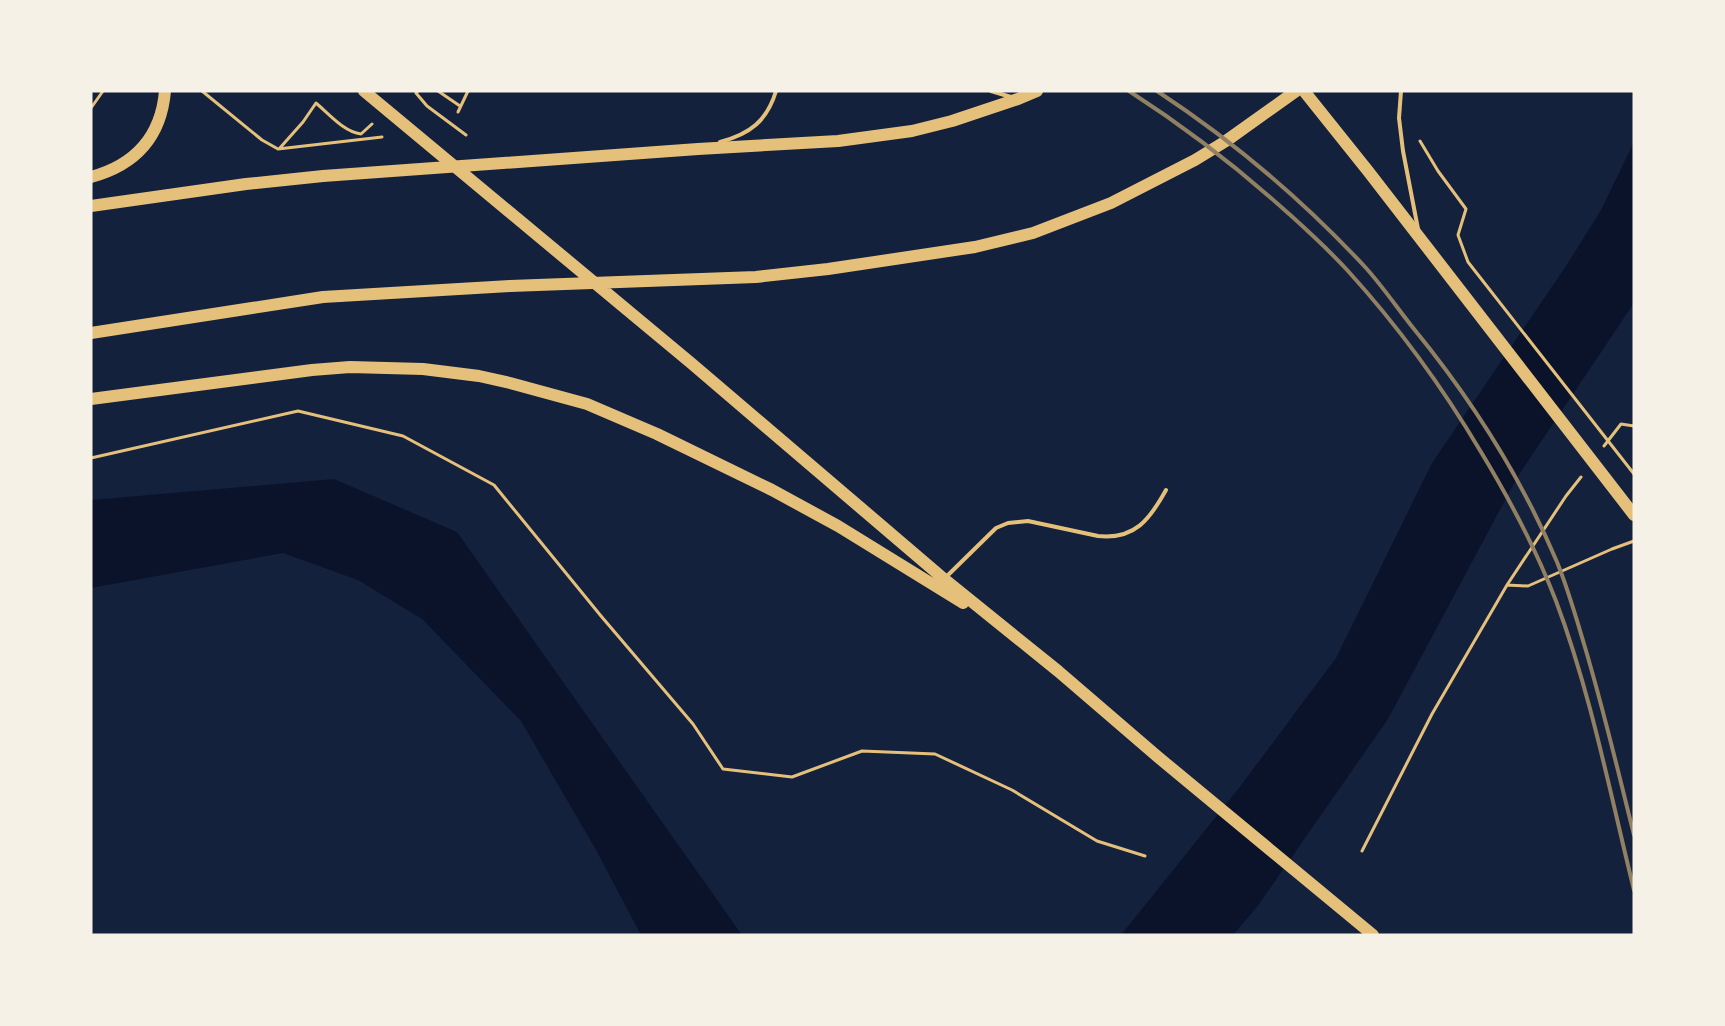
<svg xmlns="http://www.w3.org/2000/svg" width="1725" height="1026" font-family="Barlow,sans-serif">
  <style>
    .water { fill: #0b132b }
    .lines { fill: none; stroke-linecap: round; stroke-linejoin: round }
    .path { stroke: #e5c07b; stroke-width: 3 }
    .service { stroke: #e5c07b; stroke-width: 4 }
    .primary { stroke: #e5c07b; stroke-width: 12 }
    .rail { stroke: #918062; stroke-width: 4 }
  </style>
  <rect width="100%" height="100%" fill="#14213d"/>
  <path class="water" d="M1634 142V303L1518 476 1388 719 1257 907 1233 935H1121L1239 788 1336 658 1432 463 1566 266 1601 210Z
    M334 479 457 532 742 935H641L596 850 521 721 422 619 358 580 283 553 91 588V500Z"/>
  <g class="lines">
    <path class="path" d="M202 91 262 140 278 149 382 137
      M418 91 416 93 427 106 466 135
      M438 91 460 106
      M91 108 103 91
      M458 112 468 91
      M1420 141 1438 171 1466 209 1458 235 1468 262 1634 474
      M279 149 303 122 316 103C329 114 344 132 361 134L372 124
      M1604 446 1621 424 1634 426
      M91 458 298 411 403 436 494 485 601 616 693 724 723 769 792 777 862 751 935 754 1012 790 1097 841 1145 856
      M1507 585 1528 586 1612 549 1634 541
      M1362 851 1432 714 1507 585 1566 496 1581 477"/>
    <path class="service" d="M991 91 1011 97
      M1401 91 1399 118 1403 151 1418 229
      M720 142C750 134 767 121 776 91
      M945 578 996 528 1008 523 1028 521 1098 536C1135 540 1150 519 1166 490"/>
    <path class="primary" d="M364 91 691 363 944 579 1058 671 1158 757 1373 935
      M1304 91 1368 171 1634 515
      M91 177C135 165 161 137 165 91
      M91 206 246 184 323 176 698 149 838 141 912 131 952 121 1018 99 1037 91
      M91 333 323 297 510 286 756 277 828 269 975 247 1033 233 1111 203 1195 160 1226 141 1296 91
      M91 399 312 370 350 367 423 369 479 376 510 383 587 404 657 434 772 490 838 526 963 603"/>
    <path class="rail" d="M1129 91C1188 129 1236 166 1288 213 1309 232 1329 250 1348 271 1398 326 1443 388 1481 452 1510 500 1536 549 1556 601 1591 694 1610 793 1634 890
      M1157 91C1233 141 1304 201 1366 268 1383 287 1398 309 1414 329 1472 400 1521 477 1557 562 1568 589 1576 617 1584 644 1603 707 1618 771 1634 835"/>
  </g>
  <rect width="1725" height="1026" fill="none" stroke="#f6f1e7" stroke-width="185"/>
</svg>
